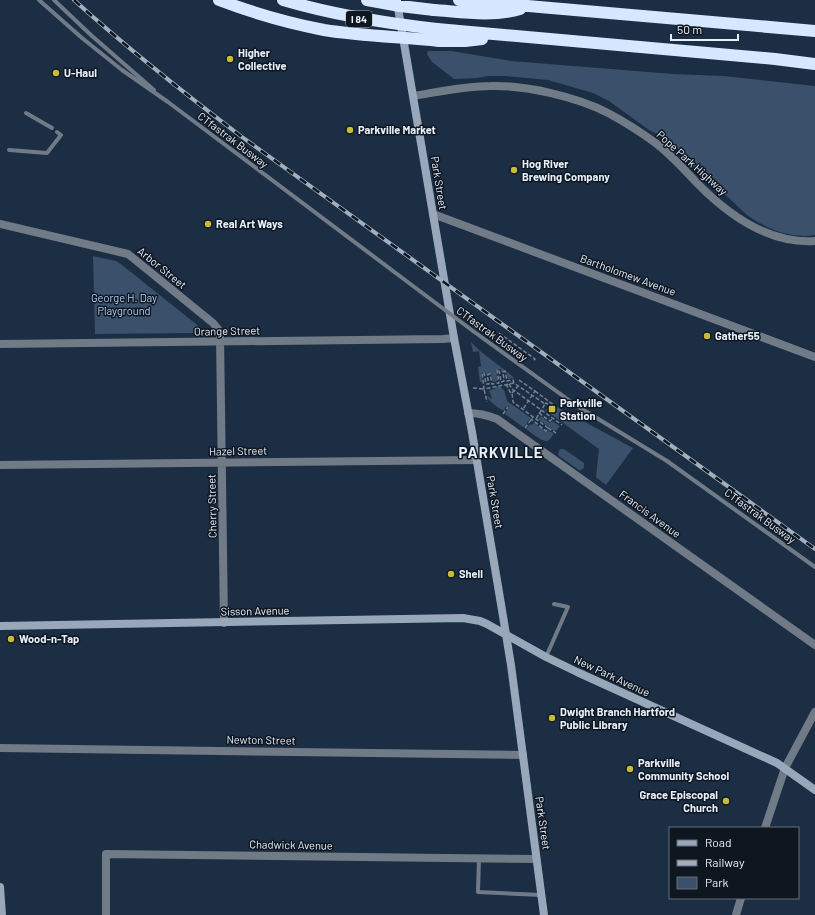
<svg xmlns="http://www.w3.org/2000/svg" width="815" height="915" font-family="Barlow,sans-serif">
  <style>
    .green { fill: #3b506a }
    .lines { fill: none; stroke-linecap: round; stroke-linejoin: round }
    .path { stroke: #738293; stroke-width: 1.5; stroke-dasharray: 4 2; stroke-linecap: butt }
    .service { stroke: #717b87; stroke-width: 4 }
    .minor { stroke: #717b87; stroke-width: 8 }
    .tertiary { stroke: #717b87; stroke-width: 8 }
    .secondary { stroke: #98a7ba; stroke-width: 8 }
    .motorway { stroke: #d5e8ff; stroke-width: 12 }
    .rail-casing { stroke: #a2afbe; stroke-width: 4 }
    .rail { stroke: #0e1620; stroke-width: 2.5; stroke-dasharray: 8; stroke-linecap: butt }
    .service-bridge { stroke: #717b87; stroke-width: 4 }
    .motorway-bridge { stroke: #d5e8ff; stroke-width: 12 }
    .poi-dot { fill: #c8bb3b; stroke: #0e1620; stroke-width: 1.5 }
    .labels { text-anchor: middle; stroke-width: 3; stroke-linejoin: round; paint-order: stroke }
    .shield { fill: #0e1620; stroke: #a6afbb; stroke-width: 1 }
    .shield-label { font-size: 10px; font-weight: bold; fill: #e7f1fd }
    .poi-label { font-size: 11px; font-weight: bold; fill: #e7f1fd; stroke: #0e1620; text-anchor: start }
    .street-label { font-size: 11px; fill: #e7f1fd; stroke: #0e1620 }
    .park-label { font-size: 11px; fill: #b4d3f9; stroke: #0e1620 }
    .district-label { font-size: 15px; font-weight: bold; letter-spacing: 1px; fill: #e7f1fd; stroke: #0e1620 }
  </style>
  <rect width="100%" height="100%" fill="#1c2e44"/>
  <path class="green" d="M428 51H451L511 61 673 74 724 76 815 86V235C790 239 767 229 747 215L699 170 691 166 683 153 663 137 649 130 609 101 593 93 548 80 506 76H488L477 78 454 79 432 62 427 54Z
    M93 256 116 261 122 265 201 328 196 333 95 334Z
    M471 342 480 351 510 374 514 378 508 379 506 371 501 372V369L496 370 498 381 493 382 491 374H486L485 372 481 373 482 382H480L478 367 481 366 479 351 473 352Z
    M501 386 502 389 504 390 507 401 531 418 527 422H528L525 426 523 427 505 414 509 407 508 406 504 408 505 409V410H502C496 406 491 403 487 397L488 396 491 399H492L489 390 495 389 496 387Z
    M557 407 633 448 606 485 597 478 596 477 599 449 545 410 546 409 552 413Z
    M541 416 550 423 552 421 560 426 557 430 554 431 538 419Z
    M534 423 547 432 548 430 554 434C552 436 550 440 547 441 542 442 530 432 526 429L530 424 531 425Z
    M560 449H564L584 463V468L581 470H579L559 456 558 453Z"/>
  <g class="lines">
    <path class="path" d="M499 333 535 359 533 361
      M519 380 535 391 523 409
      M514 383 484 389 482 373H484L486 384H489L487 375 490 374 492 384 499 383 497 370H499L501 382 504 381 503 372 505 371 507 381 513 380 514 383 545 404 536 419
      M506 384 510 392 512 393 513 402 548 428 546 431 531 419
      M509 384 512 389 562 425
      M473 388 484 389 487 402
      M535 391 555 406
      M512 393 518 386
      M545 404 546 403 554 408
      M549 410 551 406
      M539 413 550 421 552 419
      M503 414 508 407
      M525 428 533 417
      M548 428 556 433"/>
    <path class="service" d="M39 0 82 38 122 70 168 102 421 292
      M54 0 92 36 154 90
      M26 113 52 128
      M9 150 47 153 61 135 57 132
      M473 331 577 406 667 461 815 567
      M546 657 568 607 554 604
      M479 858 478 892 541 895"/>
    <path class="minor" d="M413 96C438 92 465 86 491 86 526 85 577 97 608 113 625 122 642 133 657 144 671 155 684 169 696 182 727 214 769 244 815 241
      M433 214 727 324 815 357
      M0 224 128 254 213 323 218 329 220 335 224 623
      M0 344 443 339 454 338
      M468 413C479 413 487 415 497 419L815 645
      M0 465 477 460
      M0 748 523 755
      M765 828 785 768
      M106 915V854L536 859
      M736 915 741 898"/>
    <path class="tertiary" d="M785 768 815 712"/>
    <path class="secondary" d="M397 2 454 338 472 432 501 604 511 665 544 915
      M0 626 463 618 480 621 487 624 546 657 577 672 777 763 815 790
      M0 887 2 915"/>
    <path class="motorway" d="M459 0 815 31
      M434 10C462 12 492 17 520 9
      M437 29 775 59 815 64
      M439 41H465L482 39"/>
    <defs>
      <path id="rail" d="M74 0C128 49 184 93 242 137L815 549"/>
    </defs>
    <use href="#rail" class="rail-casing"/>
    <use href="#rail" class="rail"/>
    <path class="service-bridge" d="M421 292 473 331"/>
    <path class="motorway-bridge" d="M219 0C253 13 288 23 324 30 362 36 401 37 439 41
      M283 0C334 15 384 23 437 29
      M367 0 400 6 434 10"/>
  </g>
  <g class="poi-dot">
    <circle cx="230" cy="59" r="4"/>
    <circle cx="56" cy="73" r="4"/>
    <circle cx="350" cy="130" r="4"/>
    <circle cx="514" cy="170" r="4"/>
    <circle cx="208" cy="224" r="4"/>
    <circle cx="707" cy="336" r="4"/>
    <rect x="548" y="405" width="8" height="8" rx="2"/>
    <circle cx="451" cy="574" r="4"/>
    <circle cx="11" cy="639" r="4"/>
    <circle cx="552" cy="718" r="4"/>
    <circle cx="630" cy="769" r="4"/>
    <circle cx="726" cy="801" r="4"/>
  </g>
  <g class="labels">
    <rect class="shield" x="346" y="11" width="26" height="16" rx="3"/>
    <g class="shield-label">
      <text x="359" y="23">I 84</text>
    </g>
    <g class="poi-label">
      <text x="238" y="57">Higher<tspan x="238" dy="13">Collective</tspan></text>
      <text x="64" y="77">U-Haul</text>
      <text x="358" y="134">Parkville Market</text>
      <text x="522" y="168">Hog River<tspan x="522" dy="13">Brewing Company</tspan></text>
      <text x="216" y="228">Real Art Ways</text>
      <text x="715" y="340">Gather55</text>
      <text x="560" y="407">Parkville<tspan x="560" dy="13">Station</tspan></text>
      <text x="459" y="578">Shell</text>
      <text x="19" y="643">Wood-n-Tap</text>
      <text x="560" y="716">Dwight Branch Hartford<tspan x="560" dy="13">Public Library</tspan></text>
      <text x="638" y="767">Parkville<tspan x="638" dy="13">Community School</tspan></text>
      <text x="718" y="799" text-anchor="end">Grace Episcopal<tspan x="718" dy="13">Church</tspan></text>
    </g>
    <g class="street-label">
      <text transform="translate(233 140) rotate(37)" y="4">CTfastrak Busway</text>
      <text transform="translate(692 163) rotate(42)" y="4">Pope Park Highway</text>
      <text transform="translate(439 183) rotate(81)" y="4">Park Street</text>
      <text transform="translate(162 268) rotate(39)" y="4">Arbor Street</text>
      <text transform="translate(628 275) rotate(20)" y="4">Bartholomew Avenue</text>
      <text transform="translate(227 331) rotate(-1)" y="4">Orange Street</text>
      <text transform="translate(492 334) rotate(36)" y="4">CTfastrak Busway</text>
      <text transform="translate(238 451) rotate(-1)" y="4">Hazel Street</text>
      <text transform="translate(495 502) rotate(80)" y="4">Park Street</text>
      <text transform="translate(212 506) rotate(-91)" y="4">Cherry Street</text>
      <text transform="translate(650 514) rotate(36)" y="4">Francis Avenue</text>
      <text transform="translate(760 516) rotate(36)" y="4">CTfastrak Busway</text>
      <text transform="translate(255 611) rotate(-1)" y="4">Sisson Avenue</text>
      <text transform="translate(612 676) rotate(25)" y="4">New Park Avenue</text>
      <text transform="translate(261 740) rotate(1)" y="4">Newton Street</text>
      <text transform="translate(543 823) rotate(82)" y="4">Park Street</text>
      <text transform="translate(291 845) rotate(1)" y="4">Chadwick Avenue</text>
    </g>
    <g class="park-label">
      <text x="124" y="302">George H. Day<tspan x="124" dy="13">Playground</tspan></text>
    </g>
    <g class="district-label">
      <text x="501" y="458">PARKVILLE</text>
    </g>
  </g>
  <rect x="669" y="827" width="130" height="72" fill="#0e1620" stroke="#656e78"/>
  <rect x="677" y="840" width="20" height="6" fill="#98a7ba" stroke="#656e78"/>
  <text x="705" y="847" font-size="12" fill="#e7f1fd">Road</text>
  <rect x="677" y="860" width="20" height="6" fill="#a2afbe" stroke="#656e78"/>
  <text x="705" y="867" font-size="12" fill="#e7f1fd">Railway</text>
  <rect x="677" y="877" width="20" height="12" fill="#3b506a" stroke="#656e78"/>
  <text x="705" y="887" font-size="12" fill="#e7f1fd">Park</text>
  <path d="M671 34v6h67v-6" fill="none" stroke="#e7f1fd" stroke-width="2"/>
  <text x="677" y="34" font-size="12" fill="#e7f1fd" stroke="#0e1620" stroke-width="3" paint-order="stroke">50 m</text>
</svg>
